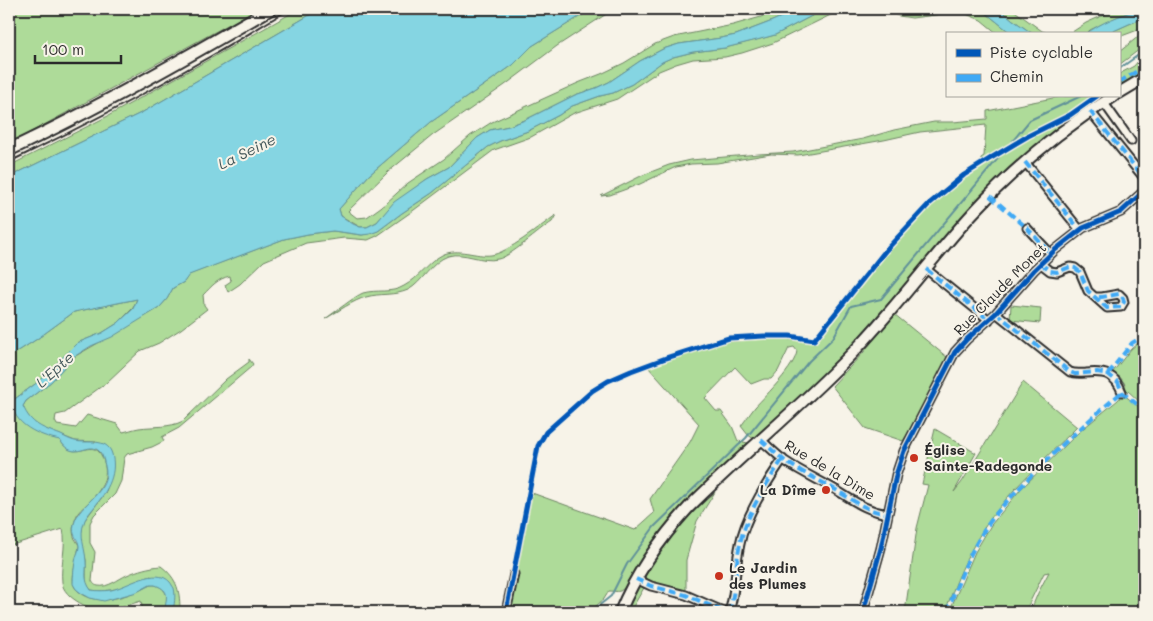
<svg xmlns="http://www.w3.org/2000/svg" width="1153" height="621" font-family="Mali,sans-serif">
  <style>
    .green { fill: #aedb99; stroke: #6c8362 }
    .water { fill: #85d5e2; stroke: #619199 }
    .lines { fill: none; stroke-linecap: round; stroke-linejoin: round }
    .stream { stroke: #619199; stroke-width: 2 }
    .minor-casing { stroke: #2b2b2b; stroke-width: 11 }
    .secondary-casing { stroke: #2b2b2b; stroke-width: 14 }
    .primary-casing { stroke: #2b2b2b; stroke-width: 15 }
    .minor { stroke: #f7f3e8; stroke-width: 7 }
    .secondary { stroke: #f7f3e8; stroke-width: 10 }
    .primary { stroke: #f7f3e8; stroke-width: 11 }
    .rail { stroke: #2b2b2b; stroke-width: 2 }
    .quiet { stroke: #3fa9f5; stroke-width: 4; stroke-dasharray: 8 4; stroke-linecap: butt }
    .cycleway-casing { stroke: #f7f3e8; stroke-width: 8 }
    .cycleway { stroke: #0057b8; stroke-width: 5 }
    .poi-dot { fill: #c8321e; stroke: #f7f3e8; stroke-width: 2 }
    .labels { text-anchor: middle; stroke-width: 4; stroke-linejoin: round; paint-order: stroke }
    .street-label { font-size: 14px; fill: #2b2b2b; stroke: #f7f3e8 }
    .poi-label { font-size: 14px; font-weight: bold; fill: #2b2b2b; stroke: #f7f3e8; text-anchor: start }
    .water-label { font-size: 15px; font-style: italic; fill: #425659; stroke: #f7f3e8 }
  </style>
  <rect width="100%" height="100%" fill="#f7f3e8"/>
  <filter id="ink" filterUnits="userSpaceOnUse"><feTurbulence type="fractalNoise" baseFrequency=".02" numOctaves="2"/><feDisplacementMap in="SourceGraphic" scale="10" xChannelSelector="R" yChannelSelector="G"/><feConvolveMatrix kernelMatrix="1 2 1 2 8 2 1 2 1" color-interpolation-filters="sRGB"/></filter>
  <g filter="url(#ink)">
    <path class="green" d="M9 9H257L9 144Z
      M299 9H320L143 112 9 177V166L108 116Z
      M592 9H614L557 46 505 85 433 135 388 172 348 211 357 218 367 217 385 204 408 183 444 159 470 136 492 122 578 83 601 74 624 63 655 44 674 37 733 25 761 17 778 9H799L770 22 736 35 721 38 679 44 663 49 640 61 609 82 596 88 575 95 525 120 509 126 490 130 477 138 449 167 427 179 411 191 385 213 377 222 367 227H360L341 216 339 209 369 175 431 122 513 65 532 46Z
      M825 9H843L773 43 742 53 725 57 693 59 676 64 659 71 617 99 574 113 531 137 494 150 414 210 377 236 368 240 344 238 306 243 264 261 240 284 228 292 225 285 231 281 230 276C217 279 212 286 203 295L204 305 207 309 181 329 159 343 140 351 106 383 65 413 56 415 55 421 57 425 76 428 87 415 117 424 123 432C128 431 133 429 139 428 153 426 170 428 183 421L226 379 249 362V359L253 364 251 367 179 428 162 437 164 441 152 447 127 454 124 458 121 481 115 494 94 515 90 523V543L95 552 92 581C94 584 94 585 98 586 108 588 118 579 127 575 138 570 149 567 161 566 178 579 180 592 180 612H173L174 596 151 576C132 583 112 594 91 590L86 583V560L81 539 82 529 84 521 106 492 113 464 96 442 75 441 40 427 32 421 25 412 23 406 26 401 52 381 72 358 159 308 167 299 173 288 184 282 188 275 284 239 308 234 333 231 362 235 378 231 402 213 432 193 488 147 500 141 528 131 559 115 572 106 600 96 613 93 632 84 662 62 673 57 693 52 725 48 775 35Z
      M879 9H976L986 13 1012 34H998L981 20 966 14H943L912 18 899 16Z
      M1000 9H1012L1042 31 1050 34H1033L1013 20Z
      M1117 9H1139L1117 17 1090 30 1086 34H1069L1086 23Z
      M1144 18V30L1143 28 1119 37V34H1107L1129 24Z
      M1144 32V46L1119 65V52Z
      M1144 54V73L1119 90V74L1134 66Z
      M1063 96H1109L1013 167 978 201 826 374 754 439 748 435 741 426C746 420 750 413 755 407 767 394 795 367 797 351L794 347 789 348 778 371 771 379H764L751 384 735 367 705 398 716 411H721L732 426 738 441 748 443V447C712 477 678 509 651 547 643 557 630 586 620 591 617 592 613 591 609 591L604 599 589 612H528L510 609 532 493 635 530 654 513 650 499 690 442 699 424 648 367 724 342 772 338 815 342C851 297 885 248 928 208 944 193 962 180 979 168L981 158 984 156 986 125 920 132 884 140 798 155 771 154 717 163 691 164 676 167 640 184 610 195 601 196 643 175 669 165 691 160 759 154 793 152 863 139 894 130 934 122H953L987 119V111Z
      M556 215 552 222C539 230 510 257 498 259 482 263 464 251 448 256 431 262 422 283 408 290 394 296 380 293 366 297 354 300 337 312 325 319 334 313 355 296 363 293 377 289 391 294 404 286 419 278 428 262 442 255 458 247 476 257 491 255 506 254 542 225 556 215Z
      M137 299 133 308 118 323 102 333 77 343 38 382 12 401 41 434 60 440C75 467 95 431 104 462 109 479 100 491 89 502 85 506 81 509 78 513 74 521 71 531 75 539 76 540 78 544 79 545 79 549 77 553 77 557 75 565 70 583 76 589 92 606 119 599 137 591 142 590 146 586 151 585 157 584 164 588 166 594 169 599 165 606 165 612H143L141 601C130 604 119 609 107 611 93 612 63 598 62 582 60 564 67 547 63 529L9 546V357L37 339 74 312Z
      M1011 305 1041 308 1040 323 1010 320Z
      M894 314 948 358 925 401 926 405 903 441 865 428 832 386 863 353Z
      M1144 338V406L1126 389 1125 384 1120 377 1112 373 1131 349Z
      M1023 382 1077 427C1041 463 998 500 974 545 962 566 953 590 945 612H905L917 528 928 485 922 484 935 429 976 453 954 492 962 482Z
      M1123 394 1144 411V612H1030L1038 593 1049 572 1044 573 1025 612H949L975 552 991 525 1020 490 1079 432 1118 400Z
      M715 492 697 521 686 560V593L652 582 645 577C648 568 654 561 659 553 676 528 693 512 715 492Z
      M641 585 645 586 630 612H624L636 588Z"/>
    <path class="water" d="M320 9H592L532 46 513 65 431 122 369 175 339 209 341 216 353 224 360 227H367L377 222 394 202 427 179 449 167 477 138 490 130 509 126 525 120 575 95 596 88 609 82 640 61 663 49 679 44 721 38 736 35 770 22 799 9H825L775 35 757 40 725 48 693 52 673 57 662 62 632 84 613 93 600 96 572 106 559 115 528 131 500 141 488 147 432 193 402 213 378 231 370 234 362 235 333 231 308 234 284 239 189 275 184 282 173 288 167 299 159 308 112 337 91 346 72 358 52 381 26 401 23 406C31 425 43 428 61 435 65 437 70 440 75 441 88 444 107 437 112 454 118 476 105 494 92 510 89 514 85 518 84 523 79 536 85 547 86 561 87 573 83 579 91 590 98 591 104 591 111 590 127 587 156 566 170 582 171 583 173 587 174 588 176 596 174 605 173 612H165C165 598 172 591 155 585H150L137 592 104 601 90 598 81 593 76 589 73 584C73 575 74 566 76 557 77 554 79 550 79 546 78 537 71 536 74 524 79 502 112 493 105 466 104 462 103 455 100 452 89 439 74 464 60 440 40 436 12 425 12 401L38 382 77 343 102 333 118 323 133 309 137 299 74 312 37 339 9 357V177L143 112Z
      M976 9H1000L1013 20 1033 34H1012L986 13Z
      M1139 9H1144V18L1129 24 1107 34H1086C1101 22 1121 15 1139 9Z"/>
    <g class="lines">
      <path class="stream" d="M1119 69 1144 51
        M591 612 611 596 627 564 654 527 746 438 809 361 833 338 851 306 881 299 1030 120 1081 96"/>
      <defs>
        <path id="minor" d="M1104 103 1131 141
          M1090 111 1144 178
          M1025 162 1080 230
          M1027 228 1051 254
          M1041 264 1050 271 1057 272 1070 267 1075 268 1080 272 1088 291 1107 308 1121 307 1124 302 1123 298 1119 294 1102 297H1095
          M926 269 989 320
          M996 313 1070 372C1076 374 1080 373 1086 373 1105 371 1115 374 1122 392
          M761 440C769 447 777 455 785 461 801 472 819 480 836 490 854 501 867 511 888 514
          M636 579 651 586 686 595 725 612
          M506 612 514 574
          M729 612C736 591 735 566 740 544 745 517 767 482 783 459
          M863 612 881 548 896 475 904 451 955 352 966 340 996 313 1034 270 1055 250 1083 228 1121 212 1144 191"/>
        <path id="secondary" d="M1119 93 1144 78
          M620 612C636 573 660 539 689 507 744 452 806 403 859 346 899 304 933 257 972 214 1014 168 1061 129 1114 96"/>
        <path id="primary" d="M9 150C98 108 184 59 270 9"/>
      </defs>
      <use href="#minor" class="minor-casing"/>
      <use href="#secondary" class="secondary-casing"/>
      <use href="#primary" class="primary-casing"/>
      <use href="#minor" class="minor"/>
      <use href="#secondary" class="secondary"/>
      <use href="#primary" class="primary"/>
      <path class="rail" d="M9 162C78 129 145 94 211 56 238 41 264 24 290 9"/>
      <path class="quiet" d="M1119 82 1144 67
        M1090 111 1144 178
        M1025 162 1080 230
        M990 196 1027 228 1051 254
        M1041 264 1050 271 1057 272 1070 267 1075 268 1080 272 1088 291 1107 308 1121 307 1124 302 1123 298 1119 294 1102 297H1095
        M926 269 989 320
        M996 313 1070 372 1075 374 1097 372 1108 374 1118 382 1122 392 1144 410
        M1108 374 1132 343 1144 336
        M761 440C769 447 777 455 785 461 801 472 819 480 836 490 854 501 867 511 888 514
        M636 579 651 586 686 595 725 612
        M729 612C736 591 735 566 740 544 745 517 767 482 783 459
        M947 612C958 583 969 552 987 526 999 508 1015 493 1030 477 1059 447 1090 419 1122 392"/>
      <defs>
        <path id="cycleway" d="M506 612 538 446 546 432 592 391 608 381 631 371 666 358 729 338 764 336H790L814 340 886 250 929 204 964 175 991 158 1028 136 1070 115 1097 96
          M863 612 881 548 896 475 904 451 955 352 966 340 996 313 1034 270 1055 250 1083 228 1121 212 1144 191"/>
      </defs>
      <use href="#cycleway" class="cycleway-casing"/>
      <use href="#cycleway" class="cycleway"/>
    </g>
  </g>
  <g class="poi-dot">
    <circle cx="914" cy="458" r="5"/>
    <circle cx="826" cy="490" r="5"/>
    <circle cx="719" cy="576" r="5"/>
  </g>
  <g class="labels">
    <g class="street-label">
      <text transform="translate(1000 289) rotate(-45)" y="5">Rue Claude Monet</text>
      <text transform="translate(830 470) rotate(31)" y="5">Rue de la Dime</text>
    </g>
    <g class="poi-label">
      <text x="924" y="455">Église<tspan x="924" dy="16">Sainte-Radegonde</tspan></text>
      <text x="816" y="495" text-anchor="end">La Dîme</text>
      <text x="729" y="573">Le Jardin<tspan x="729" dy="16">des Plumes</tspan></text>
    </g>
    <g class="water-label">
      <text transform="translate(247 152) rotate(-26)" y="5">La Seine</text>
      <text transform="translate(55 370) rotate(-42)" y="5">L'Epte</text>
    </g>
  </g>
  <rect width="1153" height="621" fill="none" stroke="#f7f3e8" stroke-width="30"/>
  <rect x="15" y="15" width="1123" height="591" fill="none" stroke="#2b2b2b" stroke-width="2" filter="url(#ink)"/>
  <rect x="946" y="32" width="175" height="65" fill="#f7f3e8" stroke="#a5a39c"/>
  <rect x="956" y="49" width="25" height="8" fill="#0057b8" stroke="#a5a39c"/>
  <text x="990" y="58" font-size="15" fill="#2b2b2b">Piste cyclable</text>
  <rect x="956" y="74" width="25" height="8" fill="#3fa9f5" stroke="#a5a39c"/>
  <text x="990" y="82" font-size="15" fill="#2b2b2b">Chemin</text>
  <path d="M35 55v8h86v-8" fill="none" stroke="#2b2b2b" stroke-width="2.5"/>
  <text x="42" y="55" font-size="15" fill="#2b2b2b" stroke="#f7f3e8" stroke-width="4" paint-order="stroke">100 m</text>
</svg>
